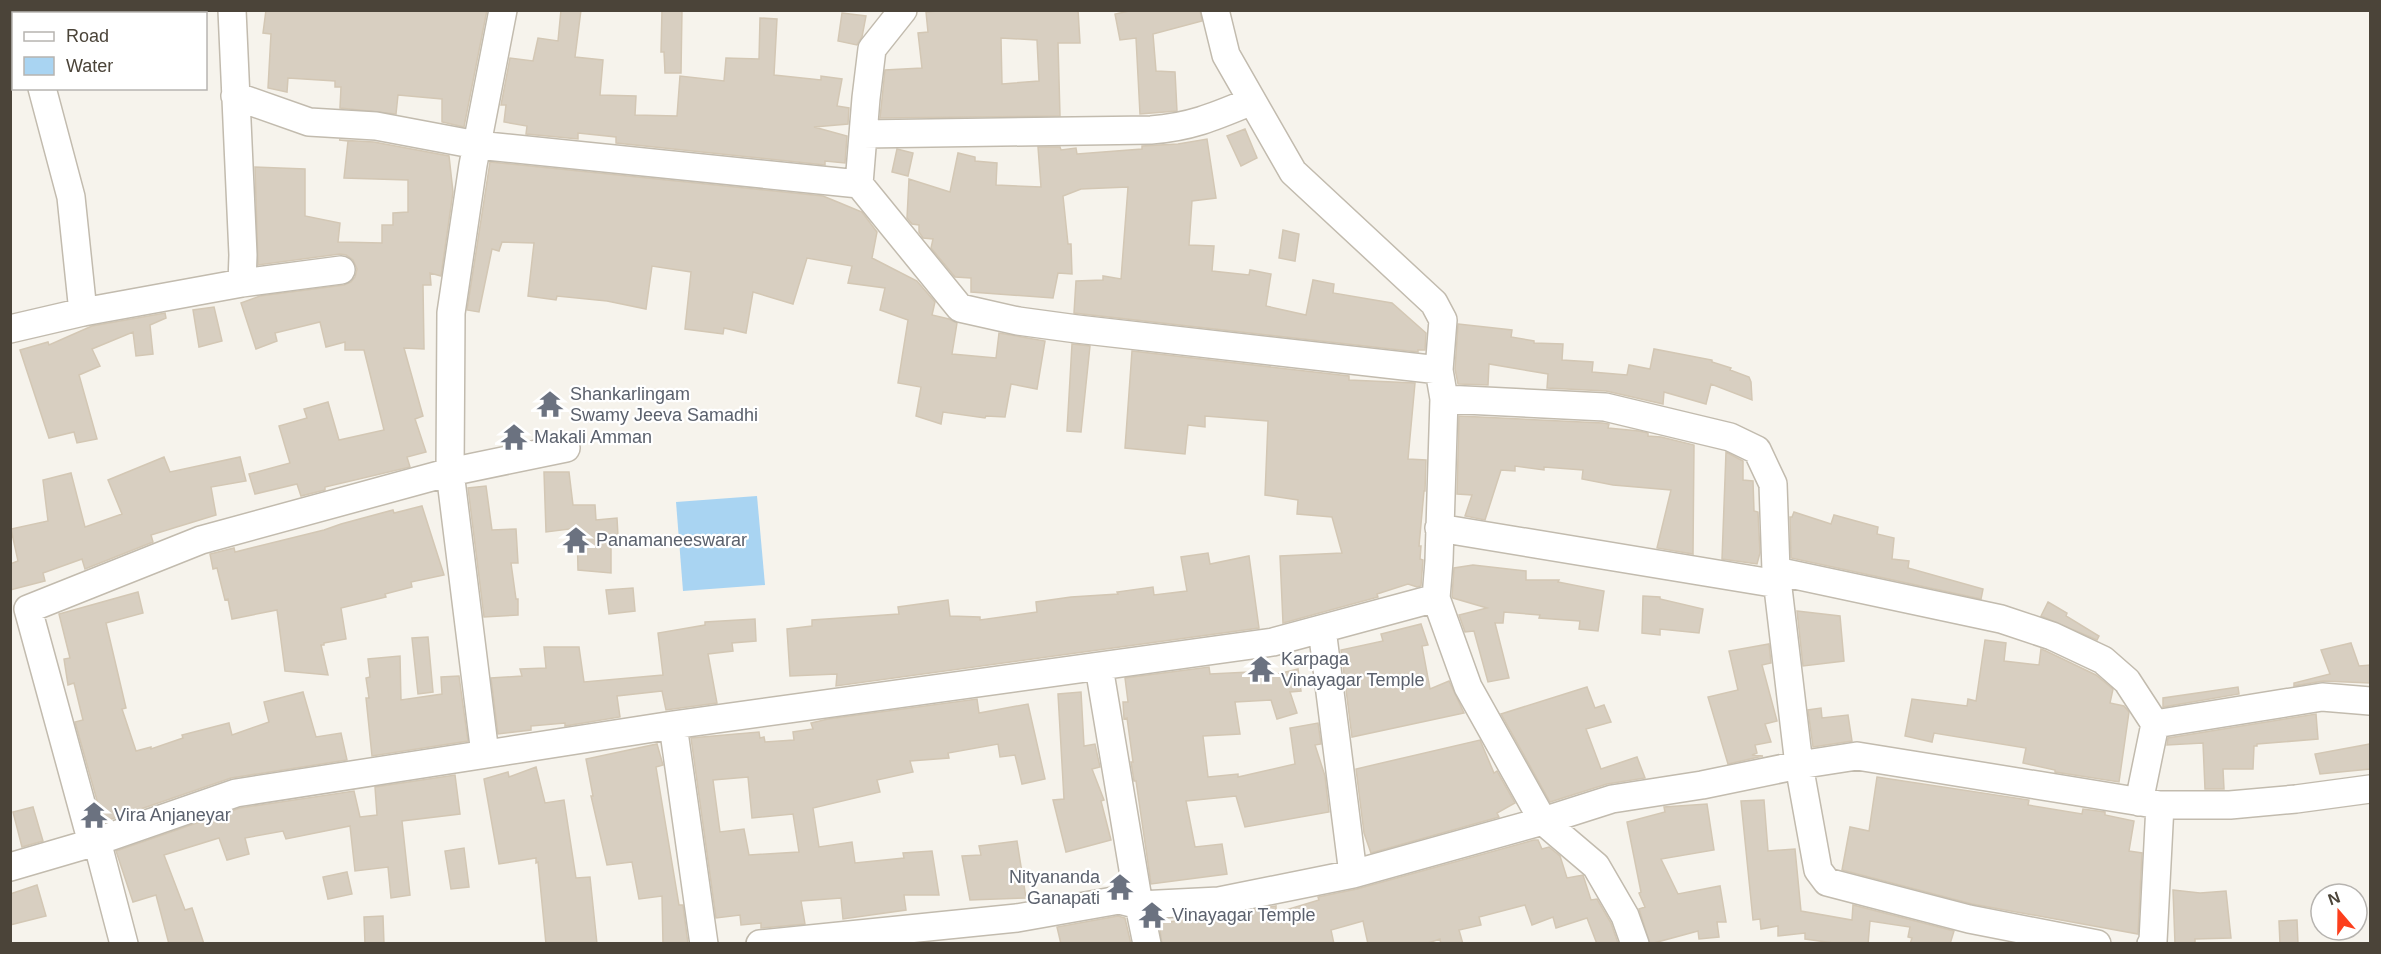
<svg xmlns="http://www.w3.org/2000/svg" width="2381" height="954" font-family="Helvetica,sans-serif">
  <style>
    .water { fill: #a9d4f2 }
    .building { fill: #d8cfc1; stroke: #d3c7b4; stroke-width: 1.5; fill-rule: evenodd }
    .lines { fill: none; stroke-linecap: round; stroke-linejoin: round }
    .minor-casing { stroke: #c2bbae; stroke-width: 30 }
    .minor { stroke: #fff; stroke-width: 27 }
    .labels { text-anchor: middle; stroke-width: 4.5; stroke-linejoin: round; paint-order: stroke }
    .worship-label { font-size: 18px; fill: #5b616d; stroke: #fff; text-anchor: start }
  </style>
  <rect width="100%" height="100%" fill="#f6f3ec"/>
  <path class="water" d="M757 496 765 585 683 591 676 502Z"/>
  <path class="building" d="M266 10H487L464 127 442 122V99L398 95 396 114 340 108 341 87H335V81L288 78 287 92 268 88 271 34 263 33Z
    M561 10H581L575 57 603 60 600 95 636 96 635 115 677 116 680 76 724 81 726 58 759 59 760 18 777 19 774 75 821 80V76L842 79 837 106 849 108 848 124 814 127 847 136 845 163 825 161V165L616 143V137L578 133V139L526 134 527 126 504 122 506 105H501L510 58 533 61 538 38 558 41Z
    M662 10H682L681 73H665L664 52H661Z
    M950 10H1078L1080 43H1058L1060 116 880 118 885 70 922 68 918 33 928 32 926 12ZM1001 38 1037 40 1039 81 1002 84Z
    M1134 10H1200L1202 21 1153 34 1156 71 1175 72 1177 111 1140 114 1136 38 1120 40 1115 14Z
    M842 13 866 16 862 37 857 45 838 41Z
    M1245 129 1257 158 1241 166 1227 136Z
    M1207 139 1216 198 1192 201 1189 245 1214 246 1212 271 1249 275 1250 270 1271 274 1266 306 1306 315 1313 280 1334 284 1333 293 1392 303 1426 333 1425 350H1418V352L1074 313 1076 281 1103 280V276L1121 279 1128 187 1081 189 1063 196 1068 244H1071L1072 274 1058 273 1053 298 971 292V278L955 277 931 248 933 239 923 238 919 232V225L912 224 907 218 909 179 950 192 958 153 975 157V161L997 163 996 185 1041 187 1038 147H1060L1061 150 1076 148 1077 154 1142 149V146L1178 144Z
    M339 140 374 142 449 156 453 192 441 276 430 273 431 285H423L424 349 404 348 423 416 415 419 426 452 407 457 410 467 325 487V490L301 496 297 484 255 494 249 474 290 463 279 426 307 418 304 409 328 402 339 440 384 430 364 350H345V342L326 347 320 322 275 333 277 341 256 349 241 303 260 296 344 285 351 282 355 277 357 269 353 260 346 255 340 254 258 265 255 167 305 169V216L340 223 338 242 382 243V225H393V213L408 212V180L344 178 348 141Z
    M897 149 913 153 908 176 892 172Z
    M490 162 823 196 840 203 862 212 877 232 872 258 917 281 935 302 932 315 949 319 957 323 952 354 996 358 999 333 1045 341 1037 389 1011 384 1005 417 986 416 985 418 943 412 941 424 916 416 921 387 898 383 908 320 880 310 885 288 848 283 852 266 807 258 793 304 753 292 746 333 724 328 723 334 685 329 691 272 652 266 646 309 607 301 557 296 556 300 528 296 534 243 502 242 499 251 492 249 479 312 467 310Z
    M1283 230 1299 234 1295 261 1279 258Z
    M214 307 222 341 199 347 193 310Z
    M165 313 166 318 150 325 153 354 136 356 133 332 92 349 100 366 79 375 97 439 77 443 74 432 49 438 20 350 48 342 49 345 92 326Z
    M1458 324 1512 330 1511 337 1534 341V343L1563 344 1562 360 1593 362 1592 372 1627 375 1629 365 1650 369 1654 349 1712 360V362L1731 368 1730 370 1749 377 1751 382 1752 400 1711 384 1706 404 1664 392 1663 404 1606 391 1547 388 1548 374 1489 364 1488 385 1458 384 1455 369Z
    M1072 344 1090 346 1081 432 1067 431Z
    M1132 351 1349 376V380L1415 383 1408 459 1426 460 1425 491H1424L1419 546H1421L1420 559 1423 560 1421 586 1417 587 1408 584 1377 594 1378 597 1283 623 1280 556 1342 553 1332 517 1297 514 1298 500 1265 495 1268 421 1205 416V427L1188 425 1185 454 1125 448Z
    M1459 416 1603 423 1609 424 1608 428 1639 431 1648 433V436L1661 437 1694 445 1693 554 1657 548 1671 490 1613 485 1582 479 1583 470 1544 467V470L1515 466V471L1501 470 1485 520 1465 516 1472 495 1457 494Z
    M1726 452 1743 461V480L1753 481 1754 511 1758 512 1760 553 1757 564 1722 559Z
    M164 457 170 472 240 457 246 481 211 487 216 515 151 535 153 542 85 569 82 559 43 573 45 581 10 590V564L18 561 11 529 48 521 43 480 71 473 85 527 122 514 108 480Z
    M544 472H569L573 505H595L596 520 617 518 618 536H611V573L578 570 577 528 546 532Z
    M486 486 492 530 516 529 518 563H511L516 599H518V615L484 617 468 488Z
    M422 506 444 575 411 582 412 587 385 594 386 597 341 608 346 639 324 643V645H321L328 675 285 671 277 610 232 619 228 599 225 600 217 568 213 569 210 554 234 548 235 552 324 530 341 524 393 510 394 513Z
    M1794 512 1831 524 1834 515 1878 527 1877 534 1894 538 1892 559 1909 561 1908 568 1983 589 1981 599 1791 558 1790 517H1792Z
    M1208 553 1210 564 1249 556 1259 628 836 686 837 674 790 676 787 629 812 626V620L899 614 898 607 948 600 950 616 980 617V620L1037 612 1036 602 1071 597 1118 594 1117 592 1153 587 1154 595 1187 591 1181 557Z
    M1473 565 1526 571V580H1559L1558 582 1604 591 1598 631 1579 629 1580 621 1539 618 1540 615 1504 612 1503 623H1495L1509 678 1488 682 1474 631 1465 632 1459 615 1487 608 1453 598 1452 596 1454 568Z
    M633 588 635 611 609 614 606 590Z
    M138 592 143 613 106 623 126 708 122 709 136 751 151 747V749L183 738 182 735 229 723 232 735 269 722 264 702 303 692 316 737 341 733 347 760 231 778 103 822 75 722 83 720 74 683 68 685 64 659 70 658 59 614Z
    M1643 596 1660 597V599L1703 609 1699 633 1660 629V635L1642 633Z
    M2048 602 2067 613 2066 616 2099 636 2097 640 2041 616Z
    M1797 611 1840 616 1844 661 1803 666Z
    M755 619 756 641 732 643 733 651 708 654 717 703 666 710 662 691 617 696 620 717 565 726V723L531 726V730L498 734 491 678 522 676 520 669 546 668 544 647H579L584 682 663 675 658 633 705 625V622Z
    M1421 624 1428 645 1422 646 1430 689 1449 681 1464 713 1352 737 1341 650 1383 641 1381 634Z
    M428 637 433 692 418 694 412 638Z
    M1985 640 2006 643 2004 661 2039 665 2041 649 2046 651 2096 675 2113 689 2110 703 2124 706 2129 712 2119 782 2055 772V770L2023 763 2026 748 1934 733 1932 742 1905 736 1912 699 1967 706 1968 699 1976 701Z
    M2351 643 2359 666 2370 665V683L2323 681 2294 686V683L2330 674 2321 650Z
    M1769 644 1771 663 1762 665 1777 721 1765 724 1771 742 1755 745 1757 753 1752 755 1763 756 1728 764 1708 697 1738 690 1729 651Z
    M400 656 401 700 442 694 441 677 459 676 468 741 372 756 366 698H369L366 678 370 677 368 659Z
    M1209 667 1210 674 1269 671 1270 676 1298 669 1301 691 1290 692 1297 713 1277 719 1271 700 1235 702 1240 734 1203 736 1208 777 1238 774V777L1295 764 1290 728 1318 723 1321 744 1315 745 1325 776 1329 812 1245 827 1236 796 1186 801 1195 847 1222 844 1227 874 1151 884 1136 781H1134L1131 762H1133L1127 718 1124 719 1123 702H1128L1125 678Z
    M1587 687 1595 708 1604 705 1611 722 1586 729 1601 769 1637 757 1645 778 1607 784 1550 802 1501 714Z
    M2238 687 2239 694 2163 707V698Z
    M1081 692 1084 746 1095 744 1100 767 1092 769 1104 800 1101 801 1111 840 1066 852 1053 800 1064 799 1058 694Z
    M977 699 979 713 1028 704 1045 779 1022 784 1015 755 1000 757 998 744 948 753 949 758 910 761 913 772 877 780 880 792 813 808 819 847 852 842 855 863 904 858 903 853 932 851 939 895H904L906 910 843 919 841 898 801 901 805 924 761 928V923L741 925 740 915 716 918 691 738 759 732 760 738 764 737 765 742 794 740 793 732 813 729 811 723 828 719ZM748 777 752 818 793 814 799 852 749 855 744 829 720 832 713 780Z
    M1821 708 1822 718 1848 715 1852 741 1813 747 1808 710Z
    M2316 714 2318 739 2257 744V746H2254L2253 769H2223L2224 789H2205L2203 743 2167 745 2168 738Z
    M1480 740 1494 773 1497 771 1515 803 1497 813 1499 817 1371 853 1364 833 1356 769Z
    M657 744 663 765 656 767 679 905H683L688 944H663L662 896 639 899 632 862 607 865 591 796H593L586 759Z
    M2370 744V769L2320 774 2315 754Z
    M536 767 545 803 564 800 576 878 590 877 597 944H546L538 862 536 863V858L499 864 484 779 508 772 509 777Z
    M455 775 460 814 402 821 410 895 391 898 388 867 355 871 350 826 286 839 283 831 245 838 249 854 227 860 219 838 164 855 185 910 192 908 204 944H169L156 895 133 902 116 851 240 808 354 791 360 817 377 815 375 787Z
    M1877 777 2029 800 2028 805 2082 814 2083 809 2105 812V815L2134 821 2129 851 2142 853 2138 934 1972 904 1842 870 1850 827 1869 831Z
    M1764 800 1768 851 1795 849 1801 911 1852 920 1853 905 1954 931 1950 944H1910L1912 938 1908 937 1910 927 1870 921 1868 944H1841L1805 939V933L1778 936V926L1761 929 1760 919 1753 920 1741 801Z
    M1707 804 1714 850 1661 859 1678 894 1720 886 1726 922H1717L1719 937 1699 939 1698 931 1650 944 1639 909 1645 907 1639 893 1641 892 1627 822 1665 812 1664 807Z
    M33 807 43 841 22 847 13 812Z
    M1534 840H1538L1542 849 1549 847 1560 856 1567 878 1583 875 1591 900 1597 899 1611 923 1618 943 1597 944 1587 918 1556 928 1553 917 1532 925 1525 905 1479 917 1481 925 1459 930 1463 944H1441L1440 939 1425 944H1368L1363 921 1331 930 1334 944H1162L1159 923 1222 916 1276 906V913L1319 900 1318 897 1357 889Z
    M1017 841 1026 898 970 900 962 856 981 855 979 846Z
    M464 848 469 887 451 889 445 851Z
    M347 872 352 894 328 899 323 877Z
    M37 885 46 916 10 925V894Z
    M2173 890 2200 893 2226 891 2231 938 2195 939V944H2175Z
    M383 916 384 944H365L364 917Z
    M1118 916 1125 918 1131 944H1061L1057 927Z
    M2297 920 2298 944H2280L2279 921Z"/>
  <g class="lines">
    <defs>
      <path id="minor" d="M21 10 22 14
        M903 10 872 49 866 98 859 184 960 308 1018 321 1077 329 1439 370
        M1215 10 1226 55 1293 172 1434 303 1443 320 1439 370 1444 399 1439 561 1436 598 1468 687 1543 821 1596 866 1625 916 1635 944
        M42 88 71 197 83 312
        M235 96 309 122 376 126 477 145 859 184
        M863 134 1151 130C1191 127 1216 116 1252 101
        M242 283 341 270
        M10 329 83 312 242 283 243 255 232 10
        M1444 399 1605 407 1730 437 1757 450 1773 484 1776 571 1799 765 1818 870 1827 882 1969 919 2097 944
        M1439 528 1778 584
        M1776 571 2001 619 2052 636 2103 660 2127 681 2155 724
        M1322 629 1353 874
        M1099 667 1139 905 1147 944
        M673 725 704 944
        M485 754 450 472 451 313 473 165 503 10
        M2139 802 2155 724 2322 697 2370 701
        M2160 805H2230L2296 799 2370 789
        M97 841 124 944
        M92 843 28 609 201 540 450 472 566 448
        M10 867 92 843 236 793 673 725 1273 642 1436 598
        M760 944 1017 918 1119 900 1139 905 1219 901 1353 874 1543 821 1612 799 1702 785 1799 765 1857 756 2160 805 2153 941 2151 944"/>
    </defs>
    <use href="#minor" class="minor-casing"/>
    <use href="#minor" class="minor"/>
  </g>
  <defs>
    <symbol id="temple-bare" viewBox="-9 -9 18 18"><path d="M0-6L5-2H3V0L6.5 2.5H4V6H1.5V3h-3V6H-4V2.5H-6.5L-3 0V-2H-5Z" fill="#6b7280" stroke="#fff" stroke-width="2.5" paint-order="stroke"/></symbol>
  </defs>
  <g fill-rule="evenodd">
    <use href="#temple-bare" x="531" y="385" width="38" height="38"/>
    <use href="#temple-bare" x="495" y="418" width="38" height="38"/>
    <use href="#temple-bare" x="557" y="521" width="38" height="38"/>
    <use href="#temple-bare" x="1242" y="650" width="38" height="38"/>
    <use href="#temple-bare" x="75" y="796" width="38" height="38"/>
    <use href="#temple-bare" x="1101" y="868" width="38" height="38"/>
    <use href="#temple-bare" x="1133" y="896" width="38" height="38"/>
  </g>
  <g class="labels">
    <g class="worship-label">
      <text x="570" y="400">Shankarlingam<tspan x="570" dy="21">Swamy Jeeva Samadhi</tspan></text>
      <text x="534" y="443">Makali Amman</text>
      <text x="596" y="546">Panamaneeswarar</text>
      <text x="1281" y="665">Karpaga<tspan x="1281" dy="21">Vinayagar Temple</tspan></text>
      <text x="114" y="821">Vira Anjaneyar</text>
      <text x="1100" y="883" text-anchor="end">Nityananda<tspan x="1100" dy="21">Ganapati</tspan></text>
      <text x="1172" y="921">Vinayagar Temple</text>
    </g>
  </g>
  <rect width="2381" height="954" fill="none" stroke="#4b4439" stroke-width="24"/>
  <rect x="12" y="12" width="195" height="78" fill="#ffffff" stroke="#b7b4b0" stroke-width="1.5"/>
  <rect x="24" y="32" width="30" height="9" fill="#ffffff" stroke="#b7b4b0" stroke-width="1.5"/>
  <text x="66" y="42" font-size="18" fill="#4b4439">Road</text>
  <rect x="24" y="57" width="30" height="18" fill="#a9d4f2" stroke="#b7b4b0" stroke-width="1.5"/>
  <text x="66" y="72" font-size="18" fill="#4b4439">Water</text>
  <g transform="translate(2339 912) rotate(340)"><circle r="28" fill="#ffffff" stroke="#b7b4b0" stroke-width="1.5"/>
  <path d="M0-4.5L10 22L0 15L-10 22Z" fill="#fc3f1d"/>
  <text y="-9" font-size="16" font-weight="bold" text-anchor="middle" fill="#4b4439">N</text>
  </g>
</svg>
